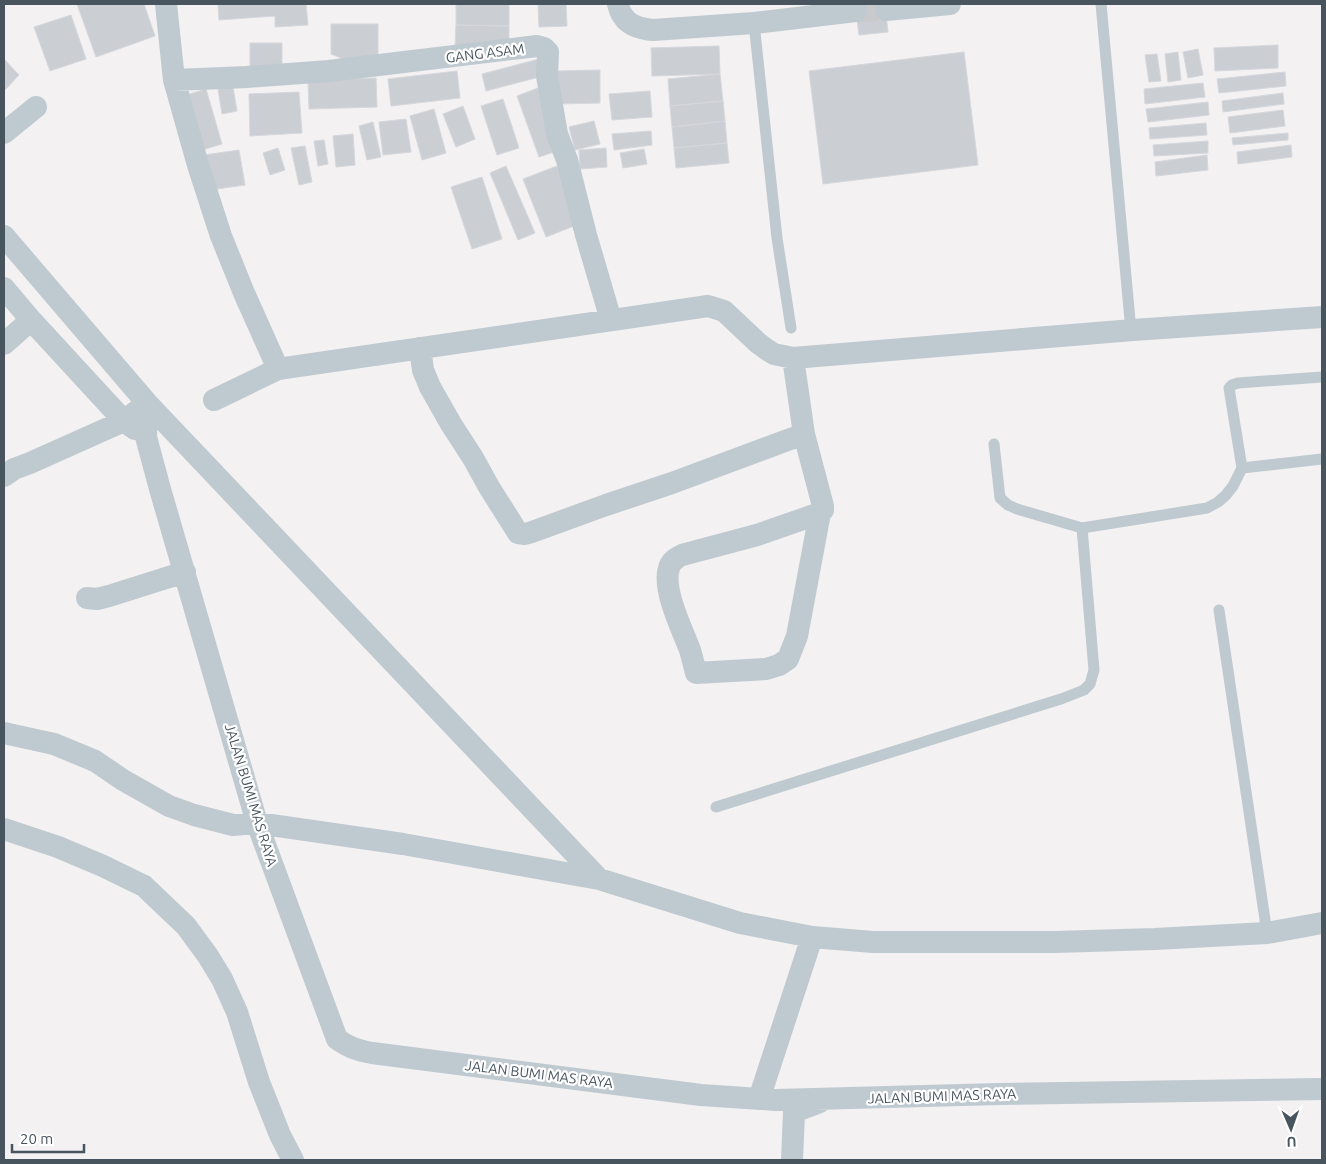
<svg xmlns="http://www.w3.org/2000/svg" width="1326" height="1164" font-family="Ubuntu,sans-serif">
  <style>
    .building { fill: #cbced3; stroke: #d5d7dc }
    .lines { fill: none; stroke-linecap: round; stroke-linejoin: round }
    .minor-tunnel { stroke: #c8cacc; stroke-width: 22; stroke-dasharray: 22 11; stroke-linecap: butt }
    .service { stroke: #bfc9d0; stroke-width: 11 }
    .minor { stroke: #bfc9d0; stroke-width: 22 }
    .labels { text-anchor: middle; stroke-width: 4.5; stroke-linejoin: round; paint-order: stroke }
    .street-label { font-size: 14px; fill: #48555f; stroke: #fff }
  </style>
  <rect width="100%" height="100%" fill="#f3f1f1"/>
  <path class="building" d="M77 4H144L155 36 96 57Z
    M218 4H306L308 25 275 27V16L219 20Z
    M456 4H509V26L456 25Z
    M538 4H566L567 26 539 27Z
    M855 4H885L888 32 859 35Z
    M71 15 86 59 50 71 34 27Z
    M331 24H378V63L355 64 331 54Z
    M456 25 509 26V49L455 48Z
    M250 43H282V66H250Z
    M1278 45V68L1215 71 1214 48Z
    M719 46 720 74 652 76 651 48Z
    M1198 49 1203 75 1188 78 1183 52Z
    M964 52 978 165 823 184 809 71Z
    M1178 52 1181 80 1168 82 1165 54Z
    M1157 54 1161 81 1149 82 1145 55Z
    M4 59 19 75 4 91Z
    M539 59 543 76 486 91 482 74Z
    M600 70V103L556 104V71Z
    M457 71 460 98 391 106 388 79Z
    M1285 72 1286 86 1219 93 1217 79Z
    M720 74 723 101 670 106 668 79Z
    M376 78 377 107 309 109 308 80Z
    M1203 83 1205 97 1145 104 1144 89Z
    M233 87 237 111 222 114 218 89Z
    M538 88 560 150 539 157 517 96Z
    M206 89 222 144 199 151 183 96Z
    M650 91 652 117 612 120 609 94Z
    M299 92 302 133 250 136 249 94Z
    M1283 93 1284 104 1223 112 1222 101Z
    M503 99 519 148 497 155 481 106Z
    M723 101 725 121 672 127 670 106Z
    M1208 102 1209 115 1148 122 1146 109Z
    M463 106 475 139 456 147 443 114Z
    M434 109 446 153 422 160 410 116Z
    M1283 110 1285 126 1230 133 1228 117Z
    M406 119 411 152 383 155 379 122Z
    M594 121 600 144 575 150 569 127Z
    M725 121 727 143 674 148 672 127Z
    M373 122 381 157 367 160 359 126Z
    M1206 123 1207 135 1150 139 1149 128Z
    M651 131 652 145 614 150 612 134Z
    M1288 133V140L1233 145 1232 138Z
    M353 134 355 165 336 167 333 136Z
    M324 140 328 164 318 166 314 141Z
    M1208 141V153L1154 156 1153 145Z
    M727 143 729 163 676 168 674 148Z
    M1291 145 1292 157 1238 164 1237 152Z
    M305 146 312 182 299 185 291 148Z
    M278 148 285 170 270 175 263 153Z
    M606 148 607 167 580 169 579 150Z
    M644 149 647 164 623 168 620 153Z
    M239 150 245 185 210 190 204 155Z
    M1207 155 1208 170 1156 176 1155 162Z
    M506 166 535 233 518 240 490 173Z
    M557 166 579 224 546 237 523 179Z
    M482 177 502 239 472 249 451 187Z"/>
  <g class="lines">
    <path class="minor-tunnel" d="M856 11 886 10"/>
    <path class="service" d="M1101 4 1130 320
      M754 23 777 238 791 328
      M994 444 1000 498 1008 505 1017 509 1082 528
      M1242 468 1322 459
      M1219 610 1267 933
      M716 807 1061 699 1084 690 1090 684 1094 670 1082 528 1207 508 1218 502 1226 495 1233 486 1242 468 1229 388 1232 385 1238 383 1322 377"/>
    <path class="minor" d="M166 4 174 80 198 165 221 236 244 293 278 369
      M618 4C619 7 620 13 623 16 629 26 642 29 653 30L754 23 856 11
      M886 10 950 4
      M174 80 247 77 329 71 537 46 544 48 548 52 547 76 557 134 567 160 586 235 611 320
      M4 133 36 107
      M4 236 147 403 146 437 160 489 257 823 337 1039C350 1048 357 1050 372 1053L701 1095 776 1100 999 1094 1322 1089
      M4 288 31 320 124 421 135 429
      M4 344 31 320
      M420 348 423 370 430 387 451 424 473 458 489 487 518 533 525 534 532 532 606 505 672 483 804 434
      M793 358 804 434 823 506V510L820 513 757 535 682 555C676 558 671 561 669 568 662 589 682 629 690 650 692 657 694 665 696 673L766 669 779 665 788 659 797 636 820 513
      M214 400 278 369 708 306 724 311 758 343 766 349 774 354 793 358 1133 330 1322 317
      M4 476 14 469 30 463 124 421 147 403 599 879
      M87 598 97 599 109 596 185 572
      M4 733 54 744 95 761 123 780 169 806 194 815 233 825 257 823 403 844 599 879 740 923 812 937 873 942H1055L1155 939 1267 933 1322 923
      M4 829 58 847 103 866 144 886 186 926 208 956 222 979 237 1012 259 1082 280 1135 293 1160
      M759 1099 812 937
      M792 1160 794 1112 820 1102"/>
  </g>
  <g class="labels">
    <g class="street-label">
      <text transform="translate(485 53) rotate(-7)" y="5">GANG ASAM</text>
      <text transform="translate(251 795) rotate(73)" y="5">JALAN BUMI MAS RAYA</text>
      <text transform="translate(539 1074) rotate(7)" y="5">JALAN BUMI MAS RAYA</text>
      <text transform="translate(942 1096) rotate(-2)" y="5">JALAN BUMI MAS RAYA</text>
    </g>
  </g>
  <rect width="1326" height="1164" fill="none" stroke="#48555f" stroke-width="10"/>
  <g transform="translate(1291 1129) rotate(178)" stroke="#ffffff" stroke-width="4" paint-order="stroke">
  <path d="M0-4L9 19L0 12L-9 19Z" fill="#48555f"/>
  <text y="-8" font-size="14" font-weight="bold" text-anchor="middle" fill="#48555f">U</text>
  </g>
  <path d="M12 1144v8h72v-8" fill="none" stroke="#48555f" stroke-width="2.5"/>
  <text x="20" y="1144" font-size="15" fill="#48555f" stroke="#ffffff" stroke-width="4" paint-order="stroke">20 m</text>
</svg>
